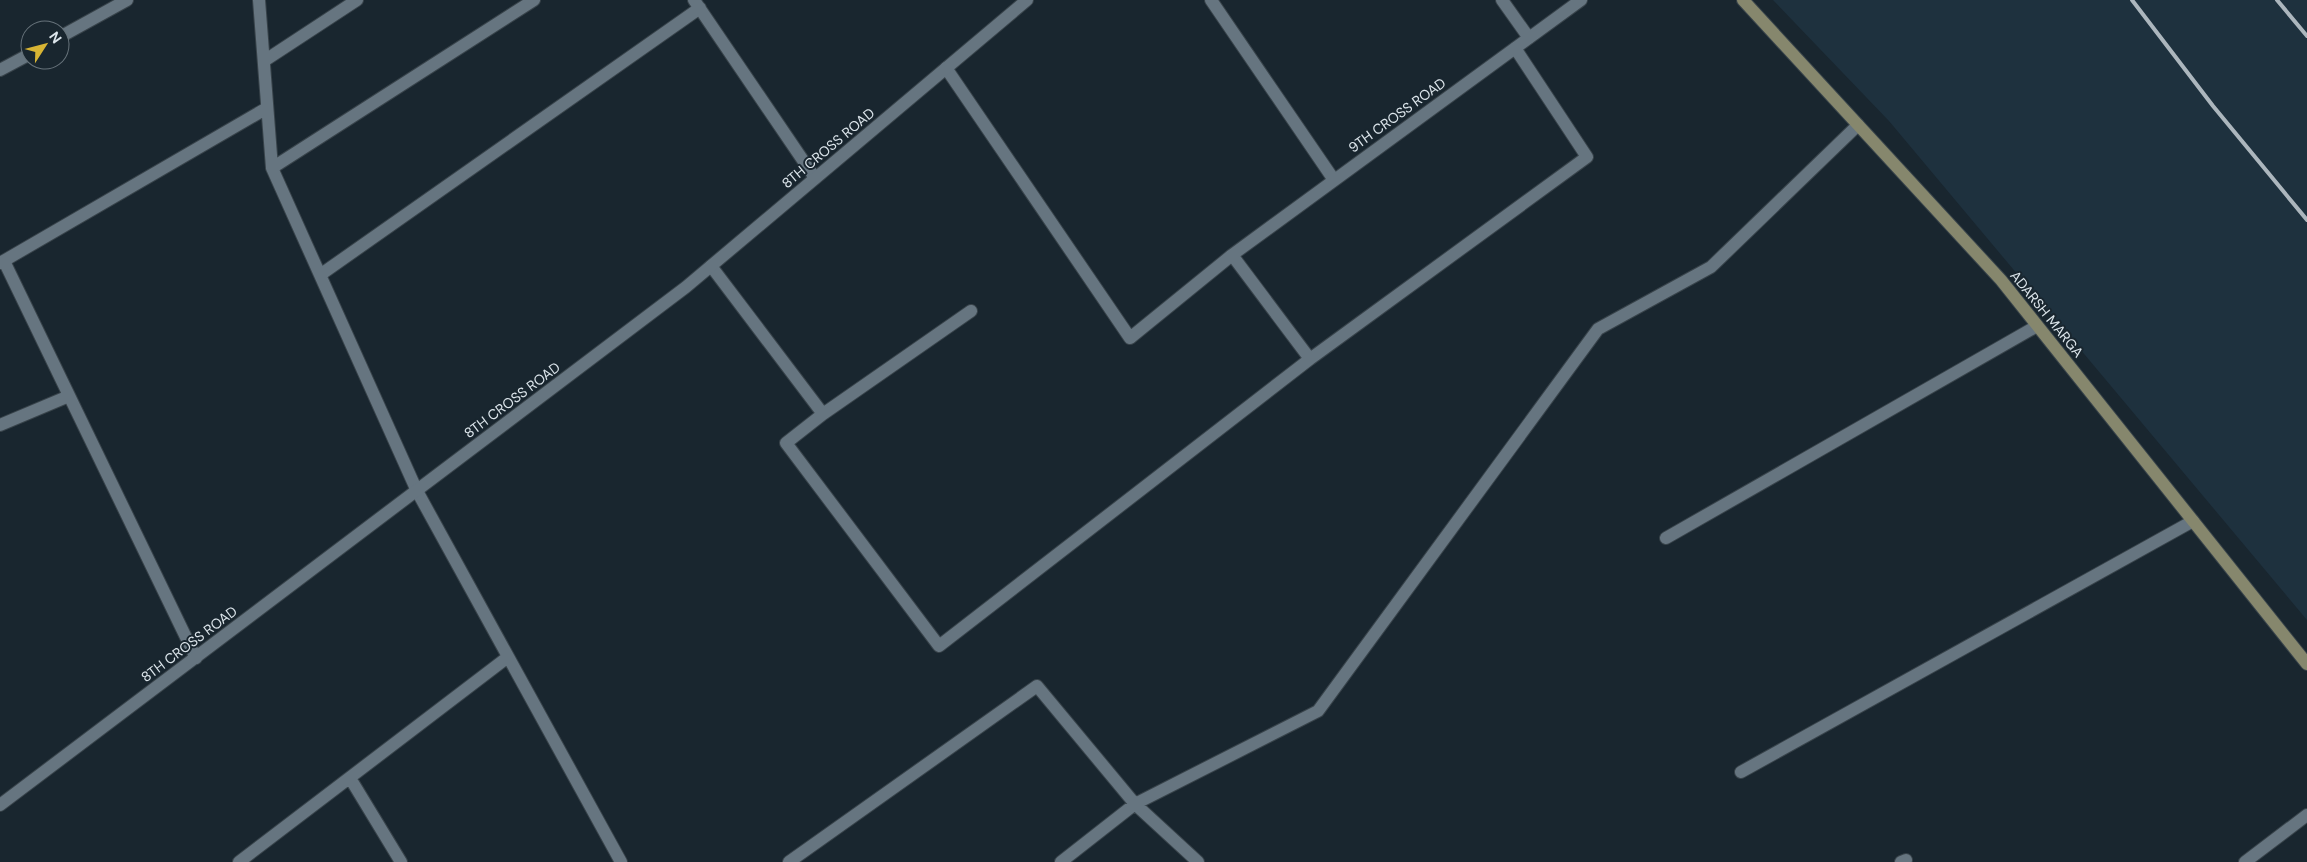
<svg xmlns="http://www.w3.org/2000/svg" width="2307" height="862" font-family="'DM Sans',sans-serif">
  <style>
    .built { fill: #1e313e }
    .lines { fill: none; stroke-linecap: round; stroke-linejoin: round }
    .minor-casing { stroke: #38434a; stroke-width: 14 }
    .tertiary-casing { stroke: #38434a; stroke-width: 14 }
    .secondary-casing { stroke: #38434a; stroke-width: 14 }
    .minor { stroke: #667580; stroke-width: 12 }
    .tertiary { stroke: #667580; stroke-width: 12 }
    .secondary { stroke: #86876d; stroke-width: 12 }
    .rail { stroke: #acb6bd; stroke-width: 4 }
    .labels { text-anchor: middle; stroke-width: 4; stroke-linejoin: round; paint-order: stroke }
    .street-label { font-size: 14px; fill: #dde6ec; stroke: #19262f }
  </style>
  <rect width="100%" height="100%" fill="#19262f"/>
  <path class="built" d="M1773 0H2307V620L1889 121Z"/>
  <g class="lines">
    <defs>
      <path id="minor" d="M259 0 272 168 417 491 621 862
        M694 0 815 178
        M1211 0 1334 180
        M1502 0 1529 38
        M60 37 127 0
        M264 61 357 0
        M946 68 1130 338 1232 255 1581 0
        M0 70 30 54
        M272 168 534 0
        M4 261 196 658
        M0 263 267 108
        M711 266 823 414 971 311
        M320 275 700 8
        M1310 359 1587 157 1515 48
        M823 414 786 443 939 646 1310 359 1232 255
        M0 425 69 396
        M1666 538 2037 326
        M1741 772 2193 521
        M350 778 401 862
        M239 862 508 657
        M789 862 1037 686 1135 804 1198 862
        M1061 862 1135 804 1318 711 1598 329 1711 267 1858 125
        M1901 862 1906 860
        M2245 862 2307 815"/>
      <path id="tertiary" d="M0 805 686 287 1027 0"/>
      <path id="secondary" d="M1743 0 2001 280 2307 664"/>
    </defs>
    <use href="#minor" class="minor-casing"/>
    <use href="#tertiary" class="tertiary-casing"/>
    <use href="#secondary" class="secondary-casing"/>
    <use href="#minor" class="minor"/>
    <use href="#tertiary" class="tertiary"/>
    <use href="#secondary" class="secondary"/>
    <path class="rail" d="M2132 0 2213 106 2307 220
      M2277 0 2307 36"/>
  </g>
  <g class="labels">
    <g class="street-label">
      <text transform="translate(1397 115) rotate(-36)" y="5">9TH CROSS ROAD</text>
      <text transform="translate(828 148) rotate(-40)" y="5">8TH CROSS ROAD</text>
      <text transform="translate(2047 314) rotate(51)" y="5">ADARSH MARGA</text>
      <text transform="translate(512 400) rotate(-37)" y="5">8TH CROSS ROAD</text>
      <text transform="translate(189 644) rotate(-37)" y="5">8TH CROSS ROAD</text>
    </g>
  </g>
  <g transform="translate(45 45) rotate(54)"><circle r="24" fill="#19262f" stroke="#67737b"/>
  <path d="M0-4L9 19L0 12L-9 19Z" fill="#d7b434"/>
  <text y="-8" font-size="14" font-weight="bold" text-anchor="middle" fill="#dde6ec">N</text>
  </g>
</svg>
